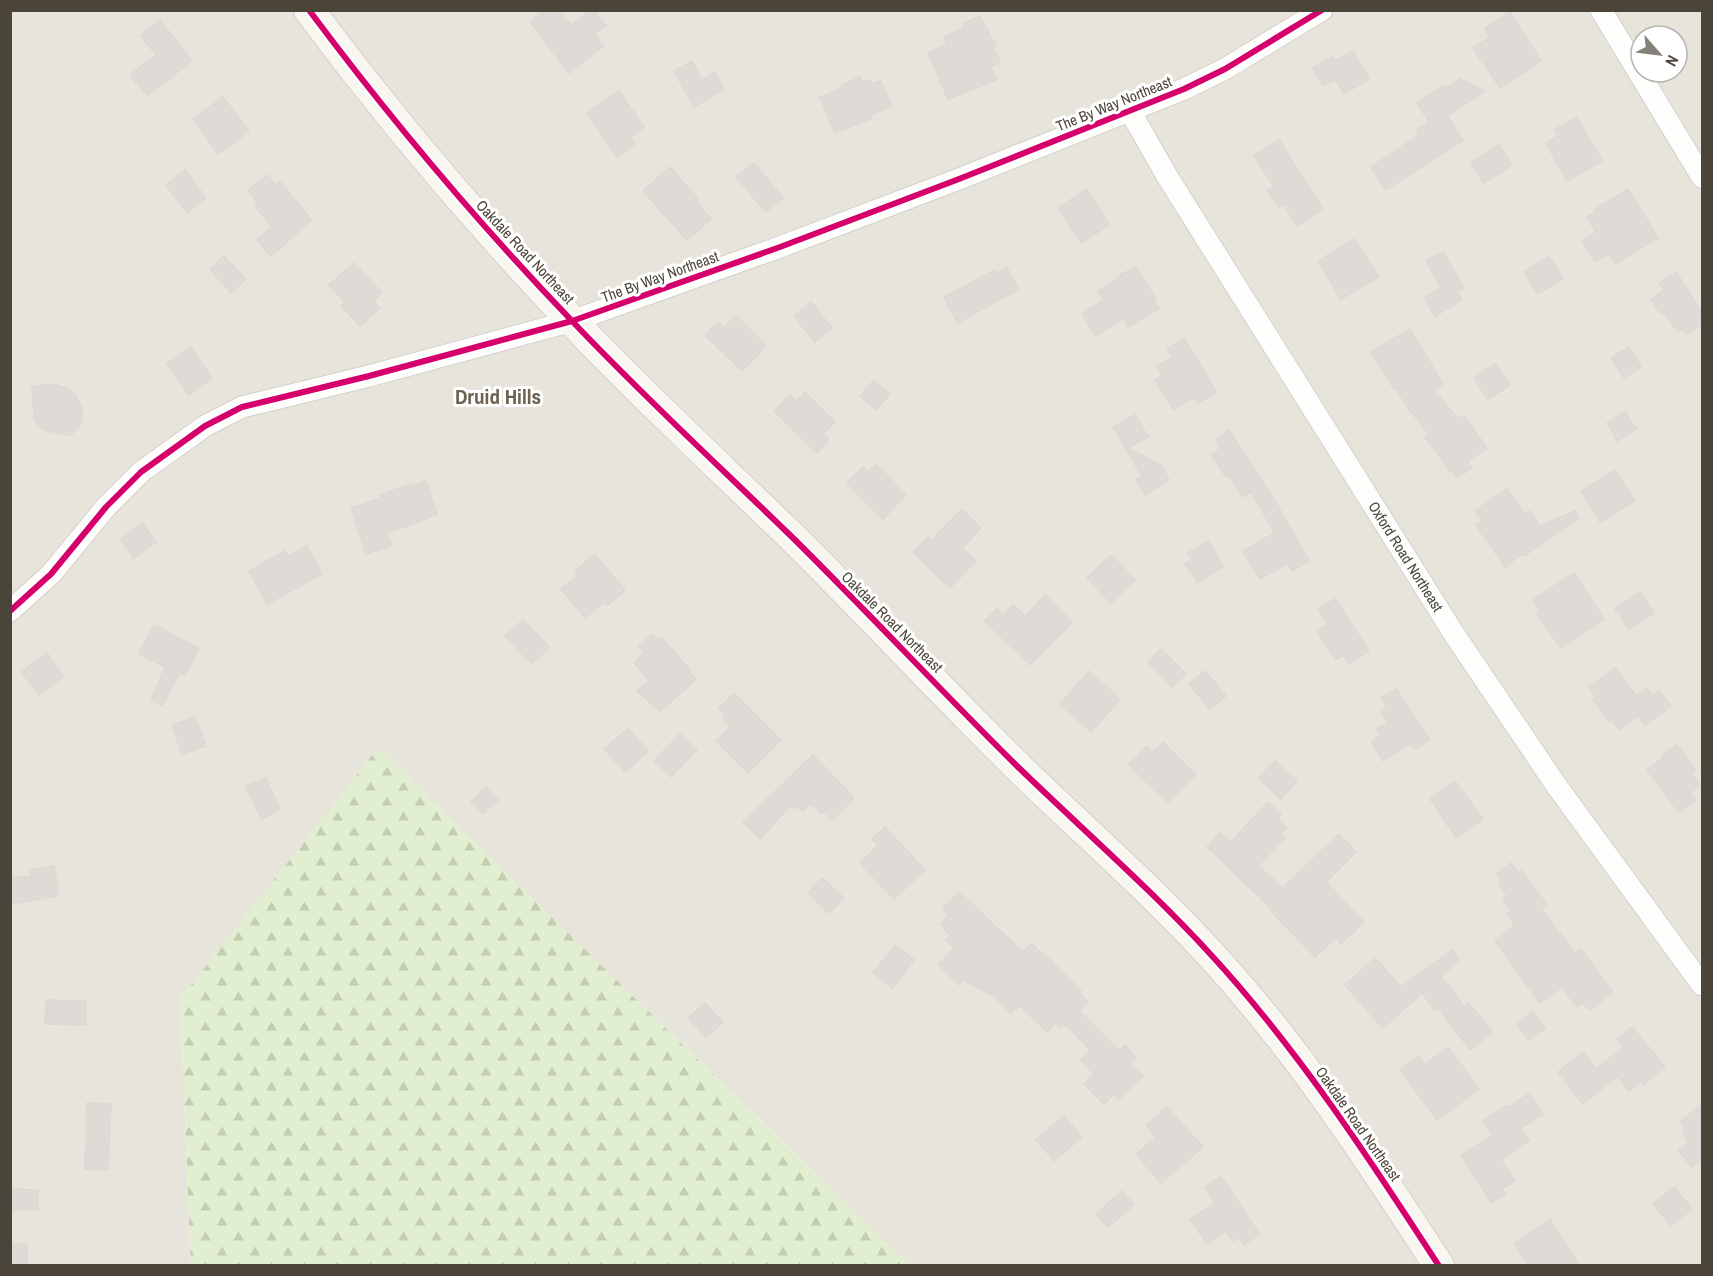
<svg xmlns="http://www.w3.org/2000/svg" width="1713" height="1276" font-family="'Archivo Narrow',sans-serif">
  <style>
    .residential { fill: #e7e4dc; fill-rule: evenodd }
    .forest { fill: url(#forest-firs) }
    .building { fill: #dedbd6; stroke: #dcd9d4; stroke-width: 1.5 }
    .lines { fill: none; stroke-linecap: round; stroke-linejoin: round }
    .street-casing { stroke: #d2d0cb; stroke-width: 23 }
    .secondary-casing { stroke: #d3cfc5; stroke-width: 32 }
    .street { stroke: #fdfdfc; stroke-width: 21 }
    .secondary { stroke: #f7f6f1; stroke-width: 30 }
    .cycleway-casing { stroke: #fff; stroke-width: 10 }
    .cycleway { stroke: #d6006c; stroke-width: 6 }
    .labels { text-anchor: middle; stroke-width: 6; stroke-linejoin: round; paint-order: stroke }
    .street-label { font-size: 15px; fill: #4b4439; stroke: #fff }
    .district-label { font-size: 21px; font-weight: bold; fill: #6e6250; stroke: #fff }
  </style>
  <defs>
    <pattern id="forest-firs" width="22" height="20" patternUnits="userSpaceOnUse" patternTransform="scale(1.5)"><rect width="22" height="20" fill="#e1eecf"/><path d="M5 1l3.5 6h-7zM16 11l3.5 6h-7z" fill="#c3cdb2"/></pattern>
  </defs>
  <rect width="100%" height="100%" fill="#f4f2ee"/>
  <path class="residential" d="M10 11H1702V1265H910L378 749 180 999 191 1265H11ZM1641 36H1677V72H1641Z"/>
  <path class="forest" d="M378 748 836 1194 910 1265H191L180 999Z"/>
  <path class="building" d="M545 10H559L571 25 591 10H594L606 26 594 34 604 46 569 73 530 22Z
    M1510 12 1541 61 1500 88 1473 48 1489 38 1485 28Z
    M980 16 996 46 993 47 1000 62 991 67 996 80 948 99 928 53 947 44 944 37 964 28 963 24Z
    M160 20 192 61 147 96 130 75 156 55 140 35Z
    M1353 51 1369 79 1344 94 1335 79 1323 86 1313 68 1332 57 1335 61Z
    M692 61 702 80 714 72 724 89 694 107 674 71Z
    M860 77 862 83 870 80 872 84 881 81 892 106 871 115 872 118 835 133 820 97 841 89 840 86Z
    M1460 79 1485 91 1447 116 1463 140 1386 190 1371 167 1419 135 1416 130 1429 122 1417 103 1443 86 1444 89Z
    M619 91 644 127 630 137 635 144 617 157 587 113Z
    M223 97 249 131 218 154 193 119Z
    M1577 117 1602 161 1567 181 1546 143 1558 136 1554 130Z
    M1279 140 1323 209 1297 226 1284 204 1279 208 1267 190 1274 186 1254 156Z
    M1499 145 1512 165 1484 183 1471 163Z
    M754 163 783 198 766 212 736 177Z
    M670 167 699 200 696 202 711 219 687 240 643 191Z
    M185 170 206 198 187 213 166 185Z
    M267 175 276 185 280 182 312 220 271 256 257 240 272 227 255 206 258 203 248 191Z
    M1087 189 1109 225 1081 243 1058 208Z
    M1628 189 1658 238 1615 264 1609 253 1595 262 1582 241 1596 233 1587 217 1596 212 1594 210Z
    M1354 239 1379 277 1341 299 1318 261Z
    M1443 252 1464 288 1457 292 1462 300 1435 316 1424 298 1441 287 1426 261Z
    M224 256 246 279 231 293 210 269Z
    M1549 256 1563 278 1538 294 1524 272Z
    M354 263 382 293 373 301 380 308 360 326 341 306 345 302 329 285Z
    M1136 267 1155 298 1153 299 1159 308 1128 327 1123 318 1096 336 1082 314 1104 300 1098 291 1121 276 1120 275Z
    M1007 268 1019 289 957 323 944 297 995 270 997 273Z
    M1676 272 1702 312V324L1687 334 1683 329 1678 332 1664 312 1661 314 1651 299 1664 290 1660 283Z
    M811 302 832 328 815 342 794 316Z
    M736 316 766 346 742 371 705 335 718 322 724 328Z
    M1410 329 1443 384 1434 390 1458 419 1464 415 1487 448 1468 461 1472 468 1457 478 1451 469 1449 470 1425 437 1429 434 1409 409 1396 388 1394 389 1371 352Z
    M1184 338 1217 392 1198 403 1194 397 1173 410 1155 380 1163 375 1157 366 1172 357 1167 349Z
    M190 347 212 378 189 395 167 364Z
    M1629 347 1641 367 1624 378 1611 358Z
    M1495 364 1510 385 1488 399 1474 378Z
    M874 380 890 394 876 410 860 396Z
    M54 384 69 389 75 394 83 410 80 425 71 435 47 431 38 425 34 417 32 387Z
    M805 392 835 422 823 434 829 440 817 453 774 411 790 395 796 401Z
    M1625 411 1636 429 1617 441 1607 423Z
    M1135 415 1148 437 1128 448 1161 465 1169 480 1145 495 1136 479 1142 476 1113 427Z
    M1229 430 1276 503 1309 561 1292 571 1288 563 1260 579 1243 551 1275 533 1251 492 1243 497 1229 475 1226 477 1211 455 1220 449 1215 440Z
    M876 464 906 495 883 519 847 483 863 467 868 472Z
    M1615 470 1635 501 1600 522 1581 491Z
    M426 481 437 515 387 533 392 545 366 554 351 508 381 498 380 495 408 485 409 487Z
    M1507 489 1525 515 1530 511 1540 526 1575 511 1579 518 1524 556 1522 554 1505 567 1476 525 1482 520 1475 511Z
    M962 509 981 528 962 548 976 561 950 588 913 552 928 537 932 540Z
    M142 523 156 542 134 558 120 539Z
    M1208 541 1224 566 1198 583 1185 564 1192 560 1188 553Z
    M307 546 322 574 267 604 249 571 285 551 288 556Z
    M594 554 625 590 607 606 604 602 585 618 561 589 578 575 575 571Z
    M1111 555 1135 580 1111 603 1087 578Z
    M1574 573 1604 619 1561 648 1536 613 1540 610 1533 600Z
    M1640 592 1654 613 1629 629 1615 609Z
    M1045 595 1072 622 1030 665 985 621 997 609 1003 615 1013 605 1025 616Z
    M1335 599 1369 651 1349 664 1343 655 1336 660 1317 631 1328 624 1318 609Z
    M523 620 549 647 532 664 505 636Z
    M154 625 199 648 185 675 180 672 162 706 151 700 165 667 139 654Z
    M653 634 659 641 662 638 691 671 689 672 696 679 660 712 637 691 649 680 634 663 644 653 638 647Z
    M1161 649 1186 674 1172 687 1148 662Z
    M47 653 64 677 39 695 22 672Z
    M1615 668 1636 696 1647 688 1653 696 1659 691 1671 706 1645 725 1638 716 1619 730 1611 719 1609 721 1593 699 1596 697 1589 687Z
    M1089 671 1120 699 1091 732 1060 704Z
    M1205 671 1226 696 1210 709 1189 684Z
    M1396 689 1430 740 1415 749 1411 743 1383 761 1371 742 1381 735 1377 729 1388 722 1381 712 1387 706 1381 698Z
    M734 693 781 740 748 773 716 741 731 726 722 718 726 715 719 708Z
    M195 717 206 746 182 754 172 725Z
    M628 728 648 751 625 772 604 749Z
    M680 734 697 750 671 777 654 761Z
    M1163 742 1196 775 1168 803 1129 765 1147 746 1153 752Z
    M1677 744 1696 770 1691 774 1700 785 1690 793 1696 800 1679 812 1647 770 1665 756 1663 754Z
    M813 755 854 798 832 820 824 811 821 814 811 804 803 811 798 806 795 809 791 805 760 839 743 822Z
    M1275 761 1297 781 1281 799 1259 778Z
    M266 778 280 810 261 819 246 786Z
    M1455 781 1483 819 1456 838 1430 799Z
    M486 787 498 800 483 814 471 802Z
    M1268 802 1281 814 1277 819 1287 828 1280 834 1285 838 1258 866 1283 888 1339 834 1356 852 1326 882 1364 922 1341 944 1335 938 1315 957 1271 911 1273 910 1207 847 1219 833 1231 842Z
    M885 827 925 870 894 899 860 863 878 845 872 839Z
    M1511 863 1518 873 1521 870 1546 904 1541 909 1575 953 1581 949 1613 992 1589 1010 1583 1002 1577 1007 1562 987 1540 1003 1495 941 1515 926 1507 914 1512 911 1503 899 1508 896 1499 885 1502 883 1496 874Z
    M54 866 59 896 10 904V879L31 876 30 870Z
    M822 878 844 898 829 913 808 893Z
    M959 892 1023 952 1032 944 1042 954 1043 952 1081 991 1079 993 1088 1002 1079 1011 1119 1051 1125 1045 1136 1058 1130 1063 1143 1076 1119 1099 1114 1094 1104 1104 1084 1084 1094 1074 1081 1060 1091 1051 1065 1024 1061 1028 1055 1023 1047 1032 1019 1005 1011 1014 992 995 964 980 959 985 938 965 954 948 946 940 951 935 940 925 949 915 943 909Z
    M895 945 914 960 893 988 873 973Z
    M1452 950 1459 960 1441 976 1465 1007 1469 1003 1492 1032 1470 1050 1438 1008 1435 1010 1422 993 1383 1028 1345 985 1375 958 1401 987Z
    M46 1000 86 1001V1025L45 1024Z
    M705 1003 723 1022 706 1037 688 1018Z
    M1533 1012 1545 1028 1529 1040 1517 1024Z
    M1632 1027 1665 1067 1643 1085 1640 1082 1629 1091 1617 1076 1583 1104 1558 1072 1583 1052 1596 1069 1624 1047 1617 1039Z
    M1448 1047 1479 1089 1437 1120 1400 1070 1419 1056 1424 1065Z
    M1529 1094 1543 1114 1521 1128 1529 1140 1501 1160 1515 1181 1502 1189 1506 1194 1491 1203 1461 1155 1493 1135 1483 1121 1506 1106 1507 1108Z
    M87 1103 111 1104 108 1170 85 1169Z
    M1702 1104V1159L1692 1167 1678 1150 1689 1142 1683 1133 1686 1131 1680 1122Z
    M1167 1107 1203 1147 1161 1183 1136 1154 1156 1137 1146 1125Z
    M1064 1116 1082 1137 1054 1161 1036 1139Z
    M1221 1176 1259 1234 1244 1245 1239 1237 1233 1241 1226 1231 1207 1244 1190 1219 1215 1203 1205 1187Z
    M1674 1187 1692 1209 1671 1226 1653 1204Z
    M10 1189 38 1190V1210H10Z
    M1122 1191 1134 1205 1108 1227 1096 1214Z
    M1550 1220 1580 1266H1529L1514 1243Z
    M10 1244H27V1263L10 1264Z"/>
  <g class="lines">
    <defs>
      <g id="street">
        <path d="M1601 10 1702 177"/>
        <path id="s1" d="M1130 111 1167 176 1454 634 1556 785 1702 985"/>
        <path d="M10 611 51 574 106 507 141 472 205 426 242 407 369 376 572 321 780 247 959 179 1184 89 1225 69 1322 10"/>
      </g>
      <path id="secondary" d="M309 10C391 120 478 223 573 322 643 396 718 465 791 536 868 612 941 691 1018 767 1083 830 1152 890 1213 957 1299 1051 1369 1158 1439 1266"/>
    </defs>
    <use href="#street" class="street-casing"/>
    <use href="#secondary" class="secondary-casing"/>
    <use href="#street" class="street"/>
    <use href="#secondary" class="secondary"/>
    <defs>
      <path id="cycleway" d="M309 10C391 120 478 223 573 322 643 396 718 465 791 536 868 612 941 691 1018 767 1083 830 1152 890 1213 957 1299 1051 1369 1158 1439 1266
        M10 611 51 574 106 507 141 472 205 426 242 407 369 376 572 321 780 247 959 179 1184 89 1225 69 1322 10"/>
    </defs>
    <use href="#cycleway" class="cycleway-casing"/>
    <use href="#cycleway" class="cycleway"/>
  </g>
  <g class="labels">
    <g class="street-label">
      <text transform="translate(1114 104) rotate(-22)" y="5">The By Way Northeast</text>
      <text transform="translate(525 252) rotate(47)" y="5">Oakdale Road Northeast</text>
      <text transform="translate(660 277) rotate(-20)" y="5">The By Way Northeast</text>
      <text dy="5" stroke="none"><textPath href="#s1" startOffset="524">Oxford Road Northeast</textPath></text>
      <text transform="translate(892 622) rotate(45)" y="5">Oakdale Road Northeast</text>
      <text transform="translate(1358 1124) rotate(55)" y="5">Oakdale Road Northeast</text>
    </g>
    <g class="district-label">
      <text x="498" y="404">Druid Hills</text>
    </g>
  </g>
  <rect width="1713" height="1276" fill="none" stroke="#4b4439" stroke-width="24"/>
  <g transform="translate(1659 54) rotate(118)"><circle r="28" fill="#ffffff" stroke="#b7b4b0" stroke-width="1.5"/>
  <path d="M0-4.5L10 22L0 15L-10 22Z" fill="#868178"/>
  <text y="-9" font-size="16" font-weight="bold" text-anchor="middle" fill="#4b4439">N</text>
  </g>
</svg>
